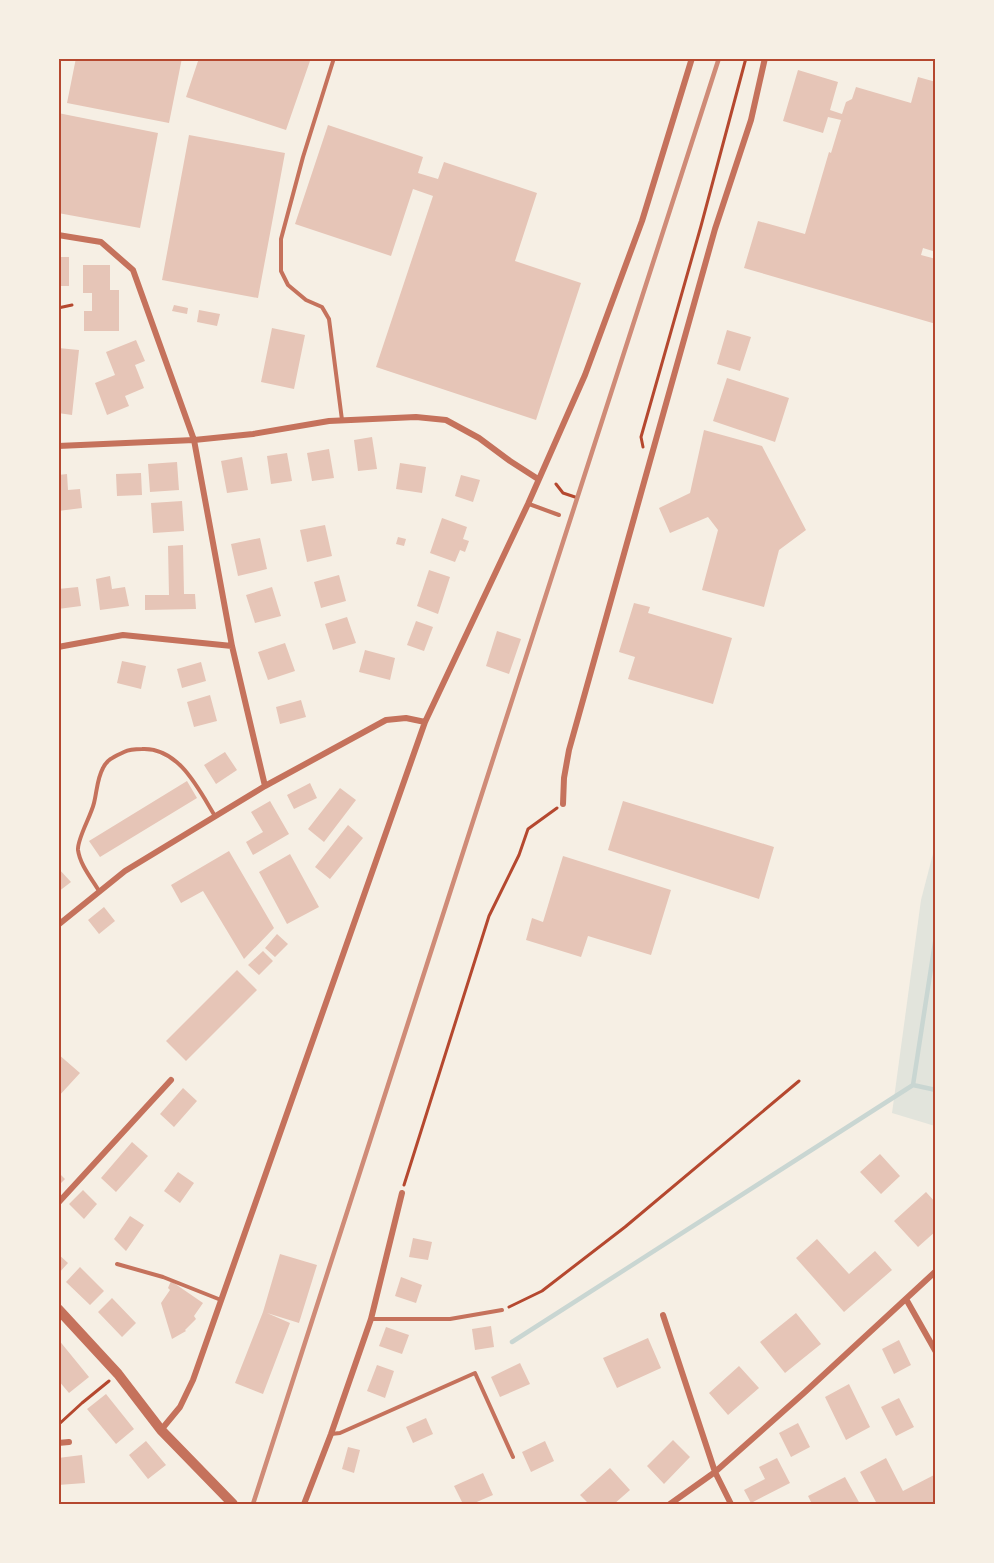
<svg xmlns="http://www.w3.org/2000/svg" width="994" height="1563" font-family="'IBM Plex Sans',sans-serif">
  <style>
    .green { fill: #e2e4dc }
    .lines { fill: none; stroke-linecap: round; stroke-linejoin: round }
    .stream { stroke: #c9d6d2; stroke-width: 4.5 }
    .building { fill: #e6c5b7 }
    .path { stroke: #b5482f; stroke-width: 3 }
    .service { stroke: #c5725c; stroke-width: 4 }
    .minor { stroke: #c5725c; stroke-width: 6 }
    .tertiary { stroke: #c5725c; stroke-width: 10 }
    .rail { stroke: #cf8b77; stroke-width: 4.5 }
    .neatline { fill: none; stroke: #b5482f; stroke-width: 2 }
  </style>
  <rect width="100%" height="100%" fill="#f6efe4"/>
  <path class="green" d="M935 846 936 1126H935L892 1113 921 900Z"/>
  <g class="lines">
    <path class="stream" d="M913 1085 936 936
      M512 1342 913 1085 936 1090"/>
  </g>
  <path class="building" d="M76 58H182L169 123 67 103Z
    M199 58H311L286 130 186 97Z
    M798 70 838 82 830 110 842 114 846 102 852 99 856 87 911 103 918 77 936 82V99L933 109 936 110V252L923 248 921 255 936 259V324L744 268 758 221 805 234 829 152 831 153 841 120 828 117 823 133 783 121Z
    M58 113 158 133 140 228 58 213Z
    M328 125 423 157 418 173 438 179 444 162 537 193 515 261 581 283 536 420 376 367 433 196 413 189 391 256 295 224Z
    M189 135 285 153 258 298 162 280Z
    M58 257H69V286H58Z
    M83 265H110V290H119V331H84V311H92V293H83Z
    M174 305 188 308 187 314 172 311Z
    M199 310 220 314 217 326 197 322Z
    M272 328 305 335 294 389 261 382Z
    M727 330 751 337 740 371 717 364Z
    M136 340 145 361 135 365 144 388 125 396 129 406 107 415 95 383 115 375 106 352Z
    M58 348 79 350 72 415 58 413Z
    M727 378 789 398 775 442 713 421Z
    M704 430 762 446 806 530 779 550 764 607 702 590 718 530 708 517 670 533 659 508 690 493Z
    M372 437 377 469 358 471 354 440Z
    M329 449 334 478 312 481 307 453Z
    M287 453 292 481 271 484 267 456Z
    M242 457 248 490 227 493 221 461Z
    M177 462 179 490 150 492 148 464Z
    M400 463 426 467 422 493 396 489Z
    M141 473 142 495 117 496 116 474Z
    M67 474 68 490 80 489 82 508 58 511V475Z
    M461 475 480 480 473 502 455 496Z
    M182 501 184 531 153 533 151 503Z
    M442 518 467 527 463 539 469 541 465 552 460 550 455 562 430 553Z
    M325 525 332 556 307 562 300 530Z
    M398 537 406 539 404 546 396 544Z
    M260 538 267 569 238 576 231 544Z
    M183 545 184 594H195L196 609 145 610V595H169L168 546Z
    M429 570 450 577 438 614 417 606Z
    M339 575 346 601 321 608 314 582Z
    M110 576 112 589 125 587 129 606 100 610 96 579Z
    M78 587 81 606 58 609V589Z
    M272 587 281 616 255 623 246 595Z
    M634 603 650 607 648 613 732 638 713 704 628 679 635 657 619 652Z
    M347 617 356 643 333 650 325 624Z
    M416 621 433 627 424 651 407 645Z
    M497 631 521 639 509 674 486 666Z
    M285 643 295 671 268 680 258 652Z
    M365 650 395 658 390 680 359 672Z
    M122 661 146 666 141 689 117 683Z
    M201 662 206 681 182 688 177 669Z
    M210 695 217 721 194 727 187 702Z
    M301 700 306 717 280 724 276 707Z
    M225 752 237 770 216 784 204 765Z
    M187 781 197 798 100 857 89 841Z
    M310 783 317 798 294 809 287 795Z
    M340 788 356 800 324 842 308 829Z
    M270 801 289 834 253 855 246 842 263 832 251 812Z
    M623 801 774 847 759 899 608 850Z
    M348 825 363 838 330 879 315 867Z
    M229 851 274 928 244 959 203 891 181 903 171 885Z
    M290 854 319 907 287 924 259 872Z
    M563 856 671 890 651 955 588 936 581 957 526 940 532 918 543 922Z
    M58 868 71 882 58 892Z
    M104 907 115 921 99 934 88 920Z
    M277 934 288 944 275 957 265 948Z
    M263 951 273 961 259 975 248 965Z
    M237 970 257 990 186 1061 166 1041Z
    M58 1054 80 1073 58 1097Z
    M183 1088 197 1101 174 1127 160 1114Z
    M132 1142 148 1156 116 1192 101 1178Z
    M880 1154 900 1176 881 1194 860 1172Z
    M58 1172 65 1179 58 1186Z
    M178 1172 194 1183 180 1203 164 1191Z
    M83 1190 97 1204 84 1219 69 1204Z
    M926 1192 936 1203V1231L918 1247 894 1221Z
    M130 1216 144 1225 126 1251 114 1239Z
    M413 1238 432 1242 428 1260 409 1257Z
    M817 1239 849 1274 875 1251 892 1270 844 1312 796 1258Z
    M58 1254 68 1263 58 1274Z
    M280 1254 317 1265 299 1323 267 1313 290 1323 263 1394 235 1383 263 1312Z
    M80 1267 104 1291 90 1305 66 1282Z
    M401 1277 422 1285 416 1303 395 1296Z
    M171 1281 203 1303 194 1316 196 1319 185 1330 186 1331 172 1339 161 1303 170 1290 168 1288Z
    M112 1298 136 1323 122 1337 98 1312Z
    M796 1313 821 1344 785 1373 760 1342Z
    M491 1326 494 1347 475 1350 472 1329Z
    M386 1327 409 1335 402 1354 379 1346Z
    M648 1338 661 1368 617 1388 603 1358Z
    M58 1339 89 1377 69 1393 58 1380Z
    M899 1340 911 1365 894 1374 882 1349Z
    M520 1363 530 1384 500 1397 491 1377Z
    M377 1365 394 1371 385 1398 367 1391Z
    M739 1366 759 1388 728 1415 709 1393Z
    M849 1384 870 1427 846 1440 825 1397Z
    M106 1394 134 1429 116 1444 87 1409Z
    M899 1398 914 1427 896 1436 881 1407Z
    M426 1418 433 1434 413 1443 406 1427Z
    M798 1423 810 1447 791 1457 779 1433Z
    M673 1440 690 1457 664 1484 647 1466Z
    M146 1441 166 1465 148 1479 129 1455Z
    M545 1441 554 1461 531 1472 522 1452Z
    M348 1447 360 1450 354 1473 342 1469Z
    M82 1455 85 1483 58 1485V1458Z
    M777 1458 790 1483 751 1503 744 1490 765 1479 759 1467Z
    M886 1458 903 1491 936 1474V1504H877L860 1472Z
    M610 1468 630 1490 614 1504H589L580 1495Z
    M483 1473 493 1495 472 1504H463L454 1486Z
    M845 1477 860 1504H812L808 1496Z"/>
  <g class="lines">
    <path class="path" d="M58 308 72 305
      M643 447 641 437 701 226 746 58
      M556 484 563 493 575 497
      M404 1185 489 916 519 855 528 829 557 808
      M509 1307 542 1291 625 1227 799 1081
      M58 1425 82 1403 109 1381"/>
    <path class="service" d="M334 58 303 157 281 239V271L288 285 306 300 322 307 329 319 342 420
      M529 504 559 515
      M99 891C92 879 80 865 78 850 77 839 91 816 94 803 97 791 97 779 103 768 107 759 116 756 124 752 130 749 136 749 142 749 179 747 199 790 215 816
      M117 1264 163 1277 221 1300
      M372 1319H450L502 1310
      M331 1434 340 1433 475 1373 513 1457"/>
    <path class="minor" d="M58 235 101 242 133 270 194 440 232 646 265 786
      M58 446 194 440 253 434 329 421 416 417 446 420 479 438 510 461 538 479
      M58 647 123 635 232 646
      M563 804 564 778 569 750 715 229 751 120 765 58
      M58 925 125 871 265 786 386 720 406 718 425 722
      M58 1203 171 1080
      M906 1299 936 1352
      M663 1315 715 1472 731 1504
      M161 1430 180 1407 193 1380 425 722 528 504 585 375 642 221 692 58
      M58 1443 69 1442
      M304 1504 331 1434 371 1319 402 1193
      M670 1504 715 1472 805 1392 936 1271"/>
    <path class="tertiary" d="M58 1309 118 1374 161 1430 233 1504"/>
    <path class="rail" d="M253 1504 719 58"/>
  </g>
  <rect width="994" height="1563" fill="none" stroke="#f6efe4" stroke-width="120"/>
  <rect x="60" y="60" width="874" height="1443" class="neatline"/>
</svg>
